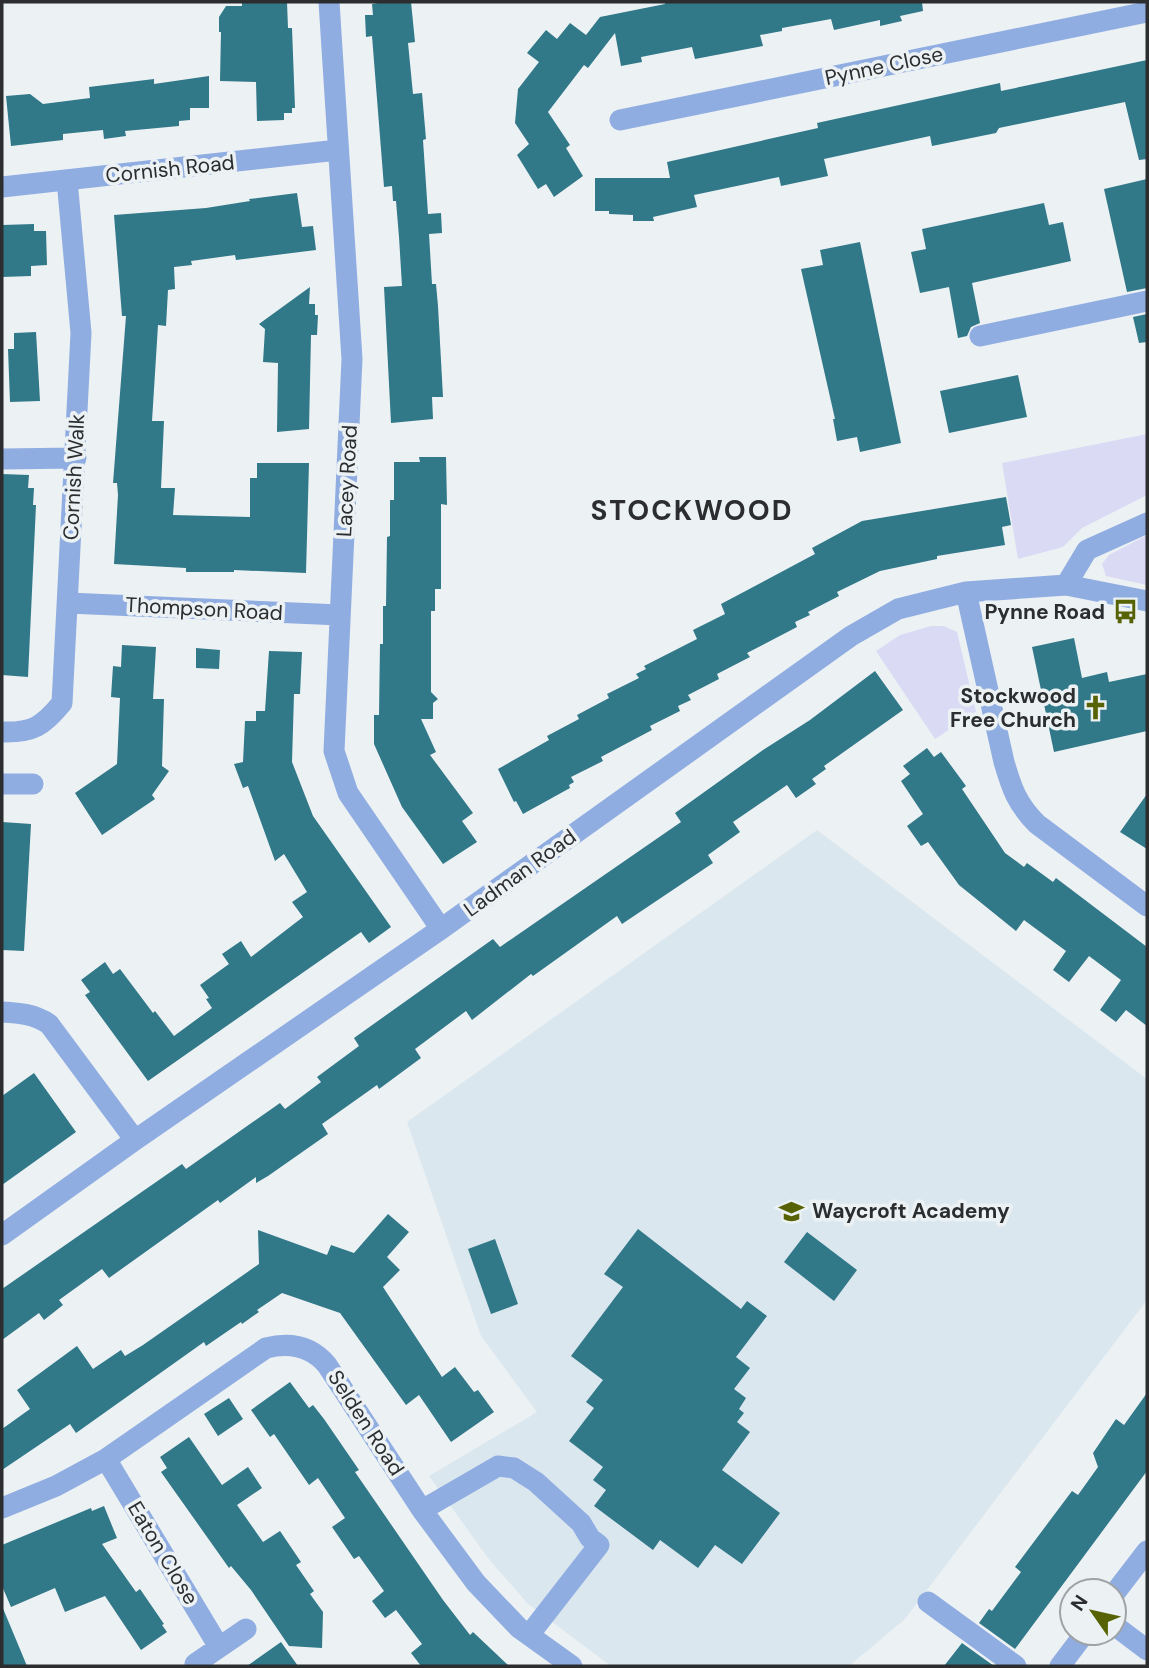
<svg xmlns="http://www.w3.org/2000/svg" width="1149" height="1668" font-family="'DM Sans',sans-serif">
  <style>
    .built { fill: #dbe7ef }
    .green { fill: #dbdaf5 }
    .building { fill: #317888 }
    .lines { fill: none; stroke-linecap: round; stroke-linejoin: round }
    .minor { stroke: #90ade1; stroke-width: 21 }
    .labels { text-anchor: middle; stroke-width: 7; stroke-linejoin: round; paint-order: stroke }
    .street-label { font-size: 21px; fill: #2b2d2e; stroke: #ecf1f4 }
    .poi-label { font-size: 21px; font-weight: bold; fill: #2b2d2e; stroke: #ecf1f4; text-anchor: end }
    .district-label { font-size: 28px; font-weight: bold; letter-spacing: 2px; fill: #2b2d2e; stroke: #ecf1f4 }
  </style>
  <rect width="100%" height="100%" fill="#ecf1f4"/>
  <path class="built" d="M817 830 1147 1079V1300L905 1619 849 1666H611L528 1604 488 1558 429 1476 537 1412 481 1336 407 1122Z"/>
  <path class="green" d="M1147 434V495L1082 528 1063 547 1018 559 1002 463Z
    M1147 535V585L1106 576 1102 564 1109 555Z
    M931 626H944L957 632 976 712 935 739 876 651 900 635Z"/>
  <path class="building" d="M242 2H287L288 28H292L295 108H292V113H284V120L257 121 256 82 220 81 221 32H219V17L226 6H242Z
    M383 2H411L415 42 408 43 413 94 422 93 426 139 423 140 428 214 441 213 442 233 429 234 432 284H436L438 306 443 397H432L433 419 391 423 384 287 402 286 399 237 396 201H393L392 186 384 187 372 36 366 37 365 15H373L372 4Z
    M665 2H922L923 11 900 16 902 21 880 26V20L834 30 831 19 782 28V31L760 35 763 46 695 59 692 47 641 57 642 62 621 66 615 33 588 68 584 65 548 112 570 145 566 148 583 176 554 197 546 184 538 189 517 155 529 144 515 123 518 89 539 62 527 53 546 30 557 39 570 23 586 35 600 17 665 4Z
    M1147 60V159L1139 160 1125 102 999 128 996 133 932 146 930 136 824 159 828 176 781 186 779 177 694 195 697 207 653 217 654 221H633V215L609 214V211H595V178H670L667 162 818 128 817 123 1000 83 1001 91Z
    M209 76V108H190V120L179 121V126L125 131 126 136 104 139 103 130 63 134V140L11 146 6 96 30 94 43 104 90 98 89 87 154 79V84Z
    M1147 179V288L1127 292 1104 189Z
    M297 193 302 227 313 226 316 250 236 260 235 255 191 261 192 265 174 267 175 289 168 290 166 326 158 325 152 421H164L161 488H175L173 515 250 517V478H257V463H309L306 573 234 570V572H186V568L114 564 118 495 117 483H113L126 316H122L114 215 206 208 250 201 249 199Z
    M1044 203 1049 225 1063 222 1071 261 972 283 980 323 971 327 967 336 958 338 949 287 920 293 911 252 926 249 922 229Z
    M34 224V231H46L47 265 31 266V276L2 277V225Z
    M860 242 901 443 860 452 857 437 837 441 833 419H835L801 269 823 265 820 250Z
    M310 287 309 304H315V315H318L317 335H311L309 429 277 432 278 363 263 362 265 329 259 324Z
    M1147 314V342L1139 343 1133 317Z
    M36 332 40 401 10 402 8 349H14V333Z
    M1018 375 1027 417 949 433 940 391Z
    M419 457H446L447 505 441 504V589H435V611H431V692L438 699 433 703V719H421L436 752 430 755 473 813 462 821 477 842 443 864 402 807 374 744V715H379L380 644H383V606H386L387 537 390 536V500H394V462H420Z
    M2 474 29 475 28 488H34L33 505H36L28 677 2 675Z
    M1006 497 1011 525 1002 527 1005 545 937 556V559L880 571 837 592 839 596 808 612 810 615 795 622 797 627 747 653 750 657 717 674 719 679 688 695 691 700 678 706 680 711 650 726 652 730 601 757 603 761 571 777 574 782 569 785 570 788 523 814 516 801 514 802 498 769 549 740 547 736 579 719 577 715 609 698 607 694 639 678 636 674 646 669 644 666 697 639 693 630 725 614 721 604 815 554 812 548 862 521Z
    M1074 638 1082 678 1107 672 1109 682 1147 674V731L1054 752 1032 647Z
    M122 645 156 647 153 699H164L162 766 169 771 152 795 155 799 102 835 75 793 117 764 120 698 111 697 113 666 121 667Z
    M196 648 220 650 219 669 196 668Z
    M269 651 302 652 300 694H294L292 762 313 816 391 927 369 943 361 932 148 1081 85 995 90 992 81 980 105 962 113 974 120 969 153 1013 155 1011 174 1036 212 1008 206 999 209 998 200 985 229 964 222 954 241 941 251 957 303 917 292 902 307 892 284 854 275 861 248 786 243 788 234 764 243 762 245 721H256V711H265Z
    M875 671 903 710 824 766 826 769 812 779 816 784 796 798 787 785 733 822 740 832 708 855 713 863 622 924 617 916 533 976 531 974 472 1020 466 1011 415 1049 421 1058 379 1089 377 1085 322 1124 328 1134 268 1176 256 1183V1177L220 1203 218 1200 109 1278 102 1269 59 1300 63 1305 44 1320 39 1313 2 1340V1289L182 1164 186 1169 280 1103 285 1109 321 1082 317 1077 359 1046 354 1038 493 939 500 947 681 822 675 813 763 750 810 720Z
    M927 748 934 757 941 752 966 786 962 789 1005 853 1024 867 1027 863 1053 882 1056 878 1147 947V1026L1126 1010 1116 1022 1100 1010 1121 980 1089 956 1069 982 1053 970 1066 951 1024 920 1016 931 959 885 928 842 921 846 907 826 923 814 901 781 910 774 903 766Z
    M1147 794V849L1120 832Z
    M2 822 31 824 24 951 2 950Z
    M34 1073 76 1132 2 1185V1096Z
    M388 1214 409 1232 387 1257 400 1270 383 1287 442 1377 455 1367 474 1392 478 1390 494 1412 451 1442 419 1395 406 1405 340 1313 282 1293 257 1310 259 1312 242 1324 241 1322 206 1346 204 1342 76 1433 70 1424 2 1470V1429L30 1409 17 1390 77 1346 93 1369 121 1350 125 1356 143 1345 259 1264 258 1230 327 1255 331 1245 354 1253Z
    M638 1229 741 1309 747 1301 767 1316 736 1357 750 1368 734 1389 746 1398 739 1409 744 1413 737 1422 750 1432 722 1470 780 1513 742 1564 715 1545 698 1568 660 1540 653 1550 594 1506 606 1490 593 1480 603 1467 569 1441 594 1408 586 1402 603 1380 571 1356 623 1287 604 1274Z
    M807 1232 857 1270 834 1301 784 1262Z
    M495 1239 518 1304 491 1314 468 1249Z
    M290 1382 309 1408 313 1405 324 1419 359 1470 355 1472 443 1600 470 1635 473 1632 509 1666H421L411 1653 422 1644 396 1610 385 1618 372 1601 384 1591 359 1556 354 1559 332 1527 345 1518 318 1478 309 1485 274 1434 270 1437 251 1410Z
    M1147 1393V1471L1015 1649 979 1623 989 1609 992 1611 1021 1572 1015 1567 1072 1491 1078 1495 1098 1467 1093 1453 1116 1419 1124 1425Z
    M229 1398 243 1419 218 1436 204 1414Z
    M189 1437 222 1485 248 1467 262 1488 237 1505 263 1542 280 1531 301 1562 296 1565 314 1591 310 1594 323 1612 322 1648 289 1646 251 1590 231 1566 229 1568 161 1472 167 1468 160 1457Z
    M104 1506 117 1538 102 1544 136 1592 140 1589 164 1624 162 1625 167 1632 141 1650 105 1596 65 1612 55 1588 11 1607 2 1586V1545L91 1508 92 1511Z
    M2 1606 27 1666H2Z
    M281 1642 298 1666H247Z
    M962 1643 994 1666H944Z"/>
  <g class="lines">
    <path class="minor" d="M329 2 352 359 334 751 348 793 441 929
      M620 120 1147 12
      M2 187 338 150
      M980 336 1147 301
      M2 459 76 458
      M1066 585 1087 550 1147 523
      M966 592 1004 762C1012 789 1017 804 1037 824L1147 906
      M68 603 340 615
      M2 732C33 733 43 726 62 703L81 333 67 180
      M2 784H33
      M2 1012C20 1013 34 1014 49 1024L135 1140
      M2 1235 135 1140 441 929 851 636 898 609 966 592 1066 585 1147 601
      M106 1459 219 1647
      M2 1508 56 1486 106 1459 266 1348C290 1342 311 1346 327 1365L422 1510 476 1583 519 1628 572 1666
      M422 1510 498 1466 514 1468 536 1482 581 1523 590 1538 599 1545 529 1635
      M1114 1594 1147 1551
      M928 1602 1016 1666
      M1114 1625 1147 1650
      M195 1664 246 1629
      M1060 1666 1085 1633"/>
  </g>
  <defs>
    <symbol id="bus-bare" viewBox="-9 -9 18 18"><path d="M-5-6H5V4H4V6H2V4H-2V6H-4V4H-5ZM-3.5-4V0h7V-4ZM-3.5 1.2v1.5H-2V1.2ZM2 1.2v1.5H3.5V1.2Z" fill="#566203" stroke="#ecf1f4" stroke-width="2.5" paint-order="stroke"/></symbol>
    <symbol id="church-bare" viewBox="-9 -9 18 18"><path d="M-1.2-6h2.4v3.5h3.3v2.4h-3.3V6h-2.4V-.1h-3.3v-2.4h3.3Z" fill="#566203" stroke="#ecf1f4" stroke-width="2.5" paint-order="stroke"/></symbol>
    <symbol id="school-bare" viewBox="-9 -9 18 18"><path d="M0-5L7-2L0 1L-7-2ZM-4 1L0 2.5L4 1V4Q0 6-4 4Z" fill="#566203" stroke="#ecf1f4" stroke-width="2.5" paint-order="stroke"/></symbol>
  </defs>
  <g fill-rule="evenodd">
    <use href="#bus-bare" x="1108" y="594" width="35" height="35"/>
    <use href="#church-bare" x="1078" y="690" width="35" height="35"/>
    <use href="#school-bare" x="774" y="1194" width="35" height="35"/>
  </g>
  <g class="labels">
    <g class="street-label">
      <text transform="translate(884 66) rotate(-12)" y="7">Pynne Close</text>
      <text transform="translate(170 169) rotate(-6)" y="7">Cornish Road</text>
      <text transform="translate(74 477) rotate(-87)" y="7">Cornish Walk</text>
      <text transform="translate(347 481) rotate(-87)" y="7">Lacey Road</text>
      <text transform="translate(204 609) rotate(3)" y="7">Thompson Road</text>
      <text transform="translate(520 873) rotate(-36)" y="7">Ladman Road</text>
      <text transform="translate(366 1423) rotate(57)" y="7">Selden Road</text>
      <text transform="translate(163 1553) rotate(59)" y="7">Eaton Close</text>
    </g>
    <g class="poi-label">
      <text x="1105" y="619">Pynne Road</text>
      <text x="1076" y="703">Stockwood<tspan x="1076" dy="24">Free Church</tspan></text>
      <text x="812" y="1218" text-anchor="start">Waycroft Academy</text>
    </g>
    <g class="district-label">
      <text x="692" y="520">STOCKWOOD</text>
    </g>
  </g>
  <rect width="1149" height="1668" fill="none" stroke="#2b2d2e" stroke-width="7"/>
  <g transform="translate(1093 1612) rotate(304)"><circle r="33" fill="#ecf1f4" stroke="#9fa3a5" stroke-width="2"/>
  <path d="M0-5L12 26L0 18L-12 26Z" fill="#566203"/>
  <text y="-10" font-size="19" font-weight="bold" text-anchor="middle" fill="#2b2d2e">N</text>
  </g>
</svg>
